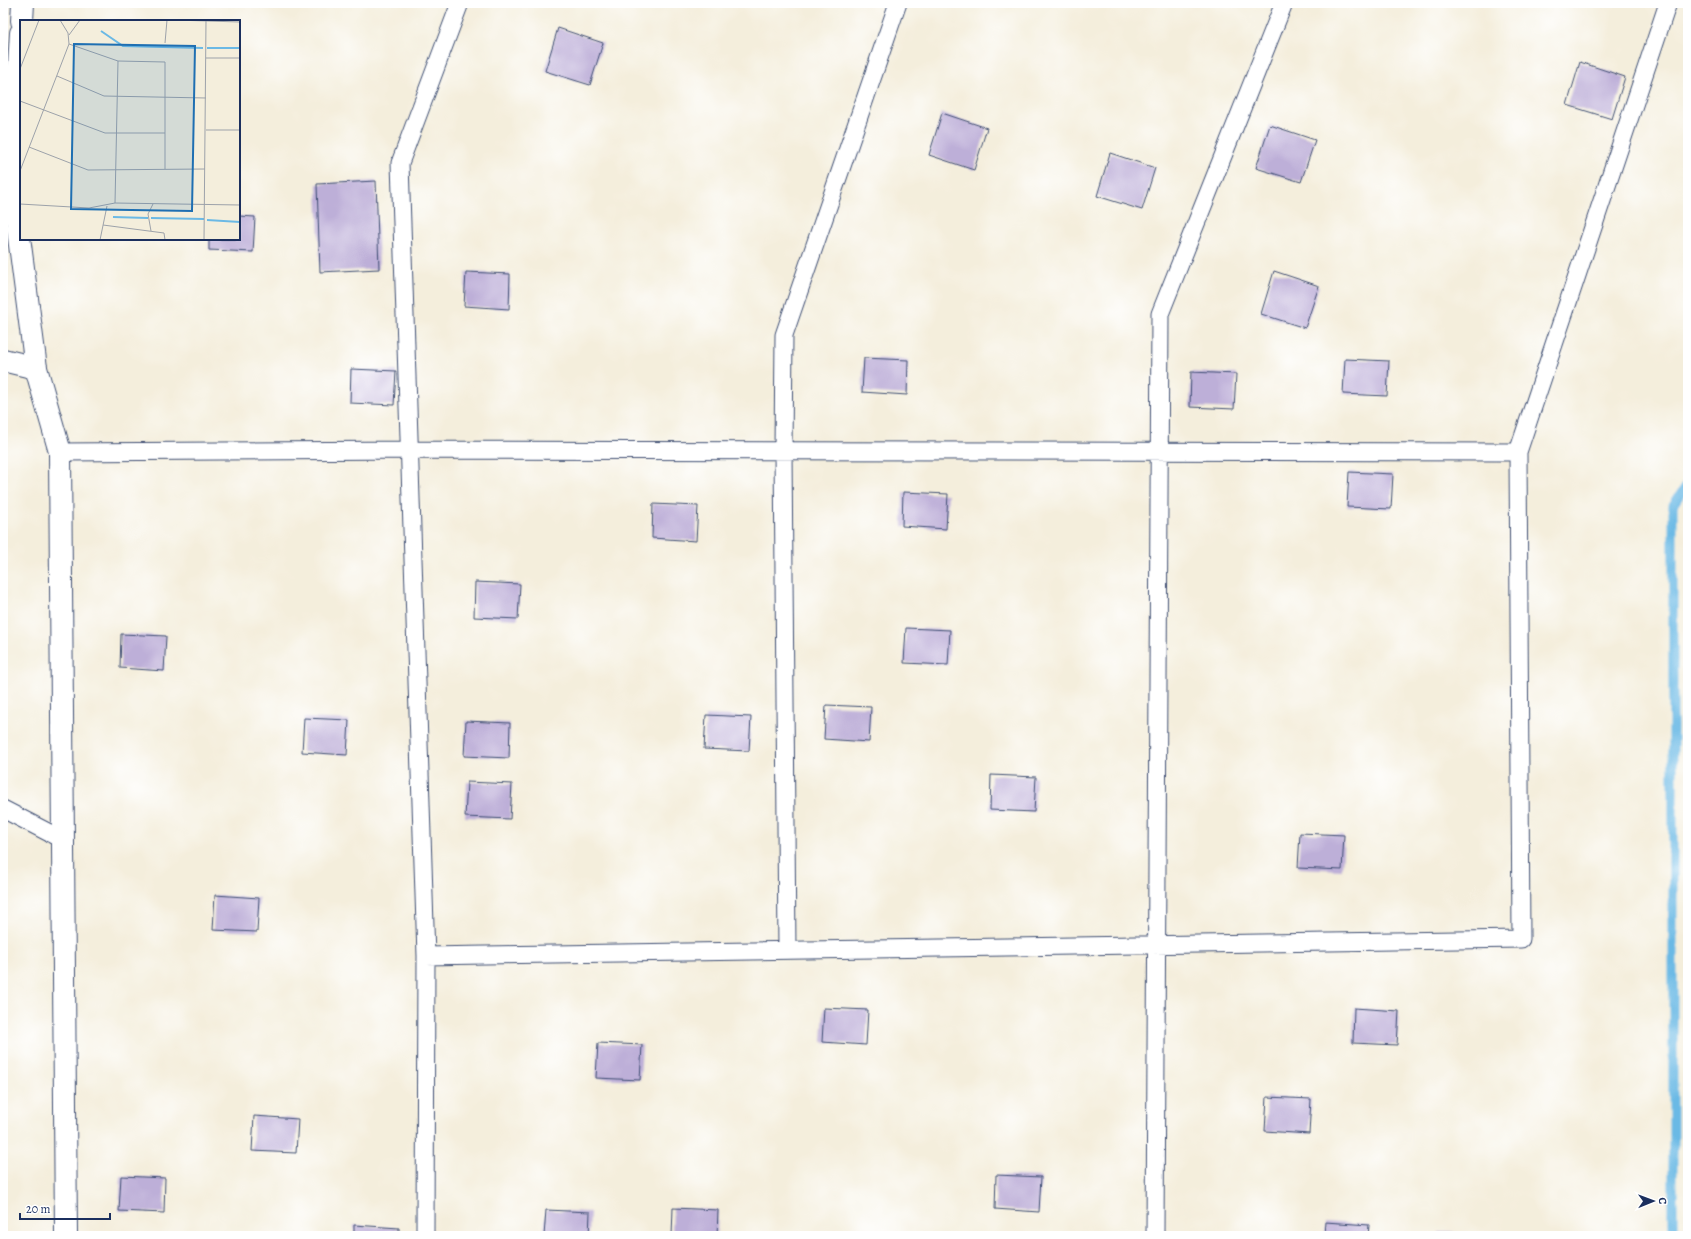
<svg xmlns="http://www.w3.org/2000/svg" width="1691" height="1239" font-family="Alegreya,serif">
  <style>
    .lines { fill: none; stroke-linecap: round; stroke-linejoin: round }
    .stream { stroke: #6bb9e5; stroke-width: 9 }
    .building { fill: #bdafd8 }
    .service-casing { stroke: #3c4c71; stroke-width: 19 }
    .minor-casing { stroke: #3c4c71; stroke-width: 24 }
    .tertiary-casing { stroke: #3c4c71; stroke-width: 24 }
    .service { stroke: #fff; stroke-width: 17 }
    .minor { stroke: #fff; stroke-width: 22 }
    .tertiary { stroke: #fff; stroke-width: 22 }
    .inset-river { fill: none; stroke: #6bb9e5; stroke-width: 2 }
    .inset-road { fill: none; stroke: #9da2aa; stroke-width: 1 }
    .view { fill: #1f6fb2; fill-opacity: 0.15; stroke: #1f6fb2; stroke-width: 2 }
    .inset-edge { fill: none; stroke: #1b2f5e; stroke-width: 2 }
  </style>
  <rect width="100%" height="100%" fill="#fff"/>
  <filter id="ink" filterUnits="userSpaceOnUse"><feTurbulence type="fractalNoise" baseFrequency=".025" numOctaves="2"/><feDisplacementMap in="SourceGraphic" scale="8" xChannelSelector="R" yChannelSelector="G"/><feConvolveMatrix kernelMatrix="1 2 1 2 8 2 1 2 1" color-interpolation-filters="sRGB"/></filter>
  <filter id="wash" filterUnits="userSpaceOnUse"><feTurbulence type="fractalNoise" baseFrequency=".012" numOctaves="4" result="noise"/><feDisplacementMap in="SourceGraphic" scale="16" xChannelSelector="R" yChannelSelector="G"/><feGaussianBlur stdDeviation="0.9" result="paint"/><feColorMatrix in="noise" values="0 0 0 0 0 0 0 0 0 0 0 0 0 0 0 0 0 1.4 0 .05"/><feComposite in="paint" operator="in"/></filter>
  <g filter="url(#wash)">
    <rect width="100%" height="100%" fill="#f4eedc"/>
    <g class="lines">
      <path class="stream" d="M1673 1236V505L1688 483"/>
    </g>
    <g id="blocks">
      <path class="building" d="M558 28 603 43 590 85 545 71Z
        M1580 62 1625 77 1612 119 1567 105Z
        M942 113 987 128 974 170 929 155Z
        M1270 125 1315 140 1301 182 1256 168Z
        M1110 153 1155 168 1142 210 1097 196Z
        M376 181 379 269 320 272 317 184Z
        M239 216 255 217 253 252 209 250V239H239Z
        M1274 271 1319 286 1305 328 1261 314Z
        M466 272 510 274 509 309 464 306Z
        M864 358 908 360 907 395 862 392Z
        M1345 359 1389 361 1387 396 1343 394Z
        M351 369 396 371 394 405 350 403Z
        M1191 372 1236 374 1234 409 1190 407Z
        M1349 472 1393 474 1391 509 1347 507Z
        M903 492 948 494 946 529 902 526Z
        M653 504 698 506 696 541 652 538Z
        M475 582 520 584 518 619 474 617Z
        M906 628 950 630 948 665 904 663Z
        M121 634 166 636 164 671 120 668Z
        M826 705 871 707 869 742 824 739Z
        M706 715 751 717 749 751 704 749Z
        M304 718 349 720 347 755 302 752Z
        M466 721 510 723 509 758 464 756Z
        M991 775 1036 777 1034 812 990 810Z
        M467 782 512 784 510 819 465 817Z
        M1300 833 1344 835 1342 870 1298 868Z
        M215 895 259 898 257 932 213 930Z
        M824 1008 868 1010 866 1045 822 1042Z
        M1354 1008 1399 1011 1397 1045 1353 1043Z
        M598 1043 642 1045 640 1080 596 1078Z
        M1267 1097 1311 1099 1309 1134 1265 1131Z
        M254 1116 298 1119 296 1153 252 1151Z
        M996 1175 1041 1177 1039 1212 995 1209Z
        M121 1176 165 1178 164 1213 119 1211Z
        M673 1208 718 1210 717 1236H672Z
        M546 1210 590 1212 589 1236H544Z
        M1325 1222 1369 1225 1368 1236H1324Z
        M354 1225 399 1228V1236H354Z
        M1439 1232 1483 1234V1236H1439Z"/>
    </g>
  </g>
  <g filter="url(#ink)">
    <use href="#blocks" fill-opacity="0" stroke="#3c4c71" stroke-width="1"/>
    <g class="lines">
      <defs>
        <path id="service" d="M60 452 409 450 1518 452
          M3 809 63 840
          M787 950 783 450 784 335 898 3
          M426 956 1521 939 1518 452 1668 3
          M425 1236 426 956 400 163 460 3
          M1155 1236 1160 314 1284 3"/>
        <path id="minor" d="M22 21 23 3
          M21 33 12 183 36 368"/>
        <path id="tertiary" d="M3 360 36 368 60 452 66 1236"/>
      </defs>
      <use href="#service" class="service-casing"/>
      <use href="#minor" class="minor-casing"/>
      <use href="#tertiary" class="tertiary-casing"/>
      <use href="#service" class="service"/>
      <use href="#minor" class="minor"/>
      <use href="#tertiary" class="tertiary"/>
    </g>
  </g>
  <g transform="translate(20 20)">
    <rect width="220" height="220" fill="#f4eedc"/>
    <path class="inset-river" d="M81 11 103 26 183 28M187 28H220M93 197 128 198M131 198 184 199M187 200 220 202"/>
    <path class="inset-road" d="M5 0H39M154 0 220 2M49 15 60 0M145 23 147 0M49 24 98 41 145 42V149M186 38H220M0 49 19 0M37 56 84 76 186 78M0 81 85 113H145M186 110H220M9 127 68 150 185 149M0 151 49 24 48 13 40 0M95 183 98 41M0 184 69 188 95 183 220 185M83 205 144 213 145 220M131 211 128 194 133 184M80 220 87 186M184 220 186 0"/>
    <path class="view" d="M54 24 175 26 172 191 51 189Z"/>
    <rect width="220" height="220" class="inset-edge"/>
  </g>
  <rect width="1691" height="1239" fill="none" stroke="#fff" stroke-width="16"/>
  <g transform="translate(1653 1201) rotate(89)" stroke="#ffffff" stroke-width="3" paint-order="stroke">
  <path d="M0-3L7 15L0 10L-7 15Z" fill="#1b2f5e"/>
  <text y="-6" font-size="11" font-weight="bold" text-anchor="middle" fill="#1b2f5e">С</text>
  </g>
  <path d="M20 1213v6h90v-6" fill="none" stroke="#1b2f5e" stroke-width="2"/>
  <text x="26" y="1213" font-size="12" fill="#1b2f5e" stroke="#ffffff" stroke-width="3" paint-order="stroke">20 m</text>
</svg>
